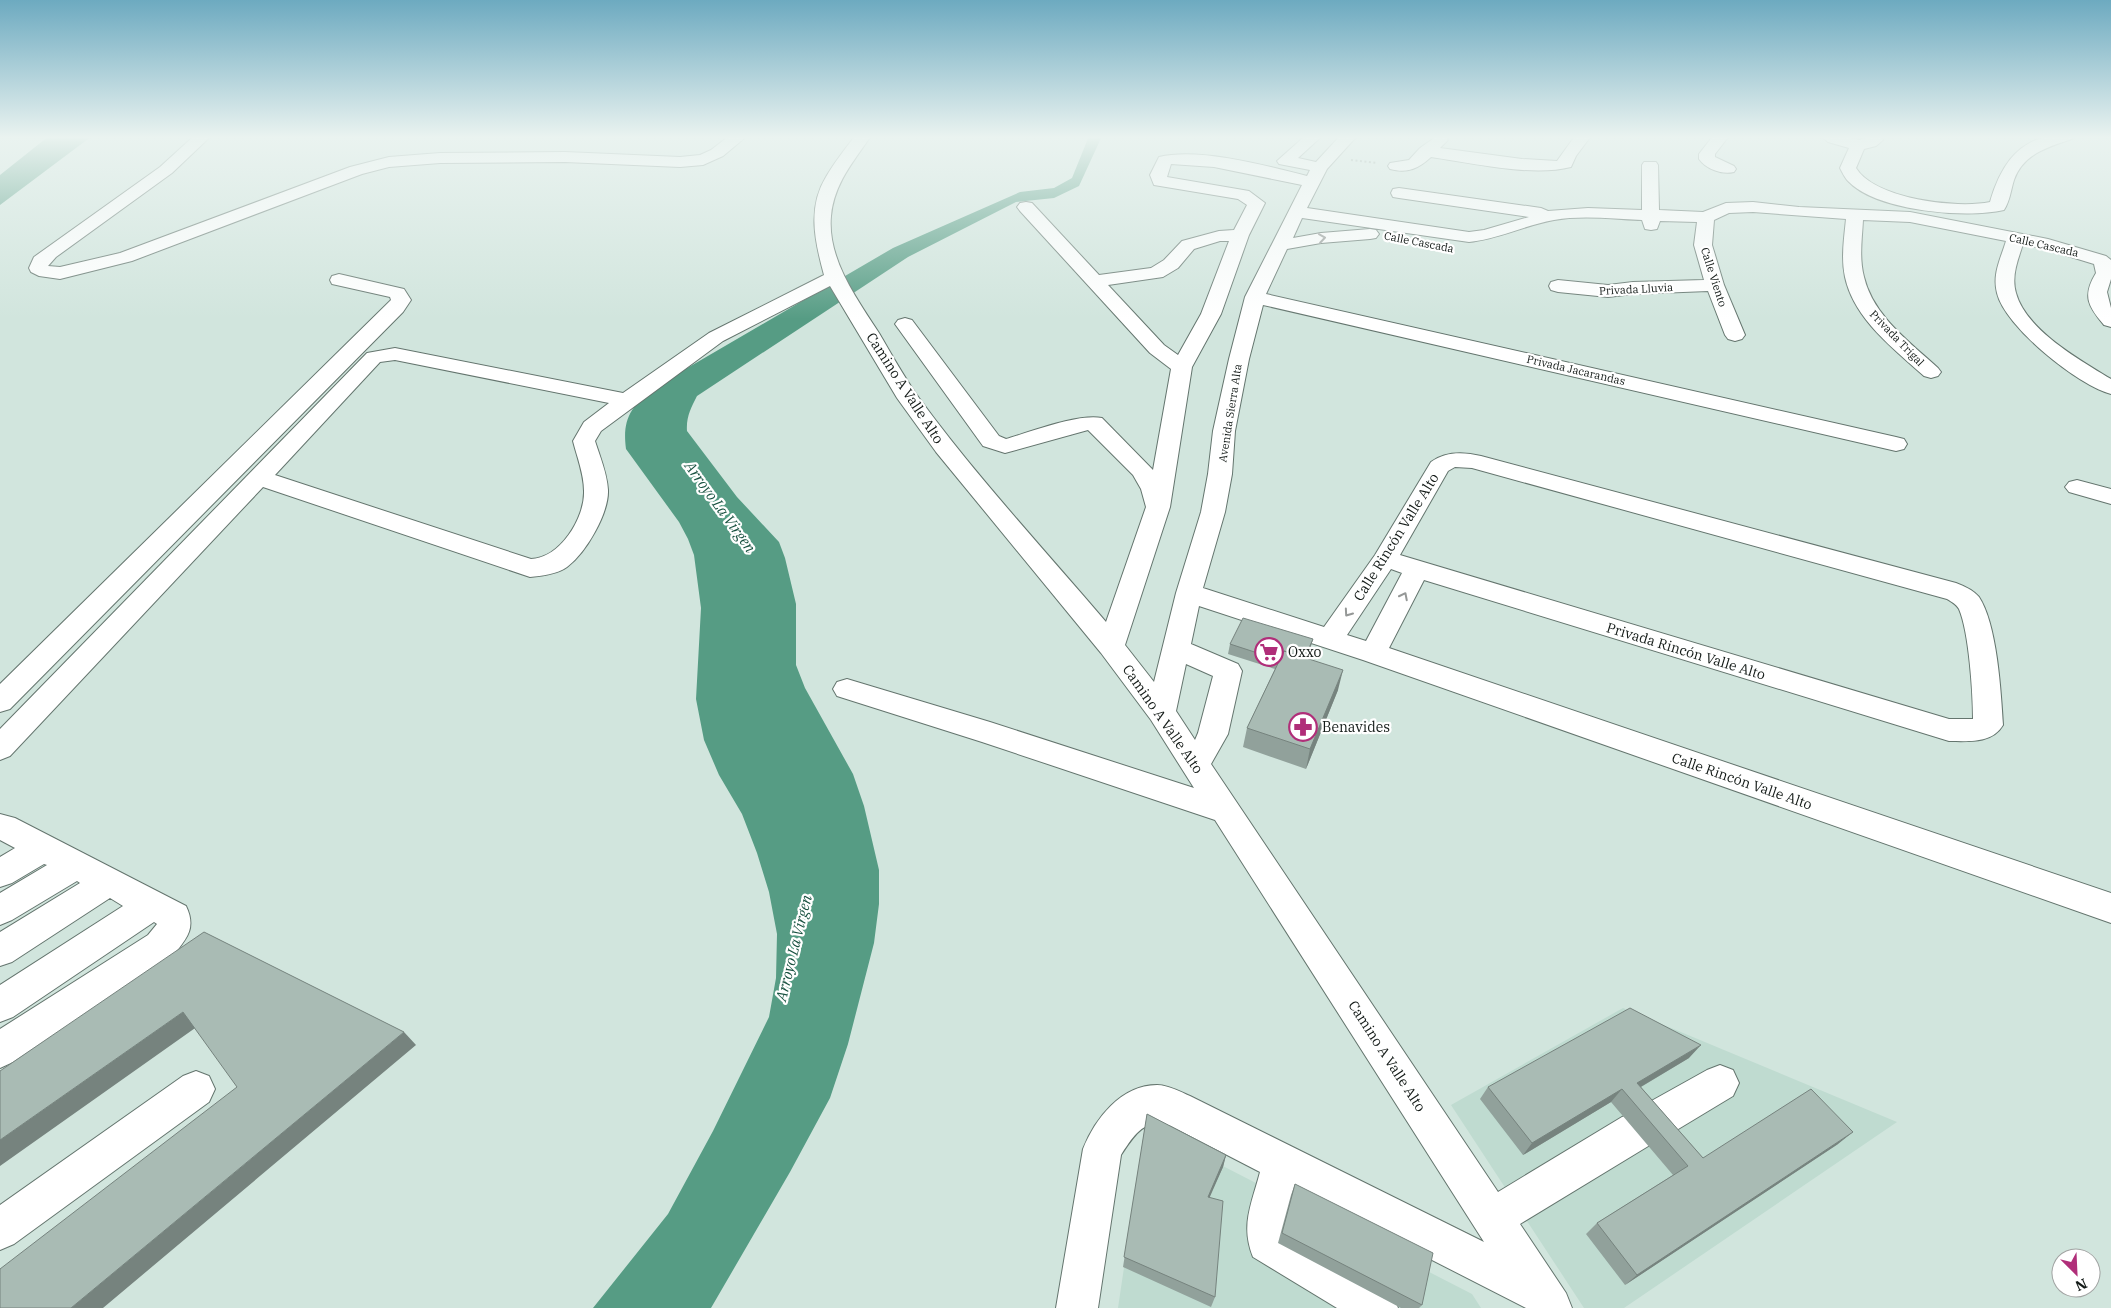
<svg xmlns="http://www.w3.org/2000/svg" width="2111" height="1308" font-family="'IBM Plex Serif',serif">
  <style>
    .built { fill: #bfdbd0 }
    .water { fill: #569c84 }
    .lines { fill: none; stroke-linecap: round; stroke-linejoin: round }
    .minor-casing { stroke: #64756e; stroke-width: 2 }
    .path { stroke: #81908a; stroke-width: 2; stroke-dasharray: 2 2.5; stroke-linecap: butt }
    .minor { fill: #fff; fill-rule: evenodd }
    .wall { fill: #91a19b }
    .shaded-wall { fill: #76837e }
    .building { fill: #a9bbb4; stroke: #76837e }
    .oneway { stroke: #959897 }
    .labels { text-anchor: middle; stroke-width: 4.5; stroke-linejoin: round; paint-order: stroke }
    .far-street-label { font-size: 11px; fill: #131a17; stroke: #fff }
    .street-label { font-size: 14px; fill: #131a17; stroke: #fff }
    .poi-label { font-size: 14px; fill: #131a17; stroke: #fff; text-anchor: start }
    .water-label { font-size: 15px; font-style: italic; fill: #195241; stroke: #fff }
  </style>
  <rect width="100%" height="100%" fill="#d1e5dd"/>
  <path class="built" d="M1623 1008 1897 1122 1624 1308H1584L1451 1105Z
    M1145 1126 1472 1294 1481 1308H1118Z"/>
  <path class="water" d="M49 136H92L0 205V175Z
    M1089 136H1102L1079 186 1054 198 1016 202 908 257 697 396C691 408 686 417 687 431L737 497 779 542 785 558 796 604V665L805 688 853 774 864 806 879 870V904L874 943 848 1044 830 1098 790 1172 711 1308H593L668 1214 713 1131 769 1017 776 978 777 934 769 892 757 853 742 814 719 775 704 740 696 699 701 608 694 555 688 539 679 522 626 449C622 419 631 407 653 388L893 248 1020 192 1054 188 1072 178Z"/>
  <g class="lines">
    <defs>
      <path id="minor" d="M194 136H211L172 173 56 257 48 266 60 267 120 253 350 167 389 157 440 153 565 152 680 157 700 155 711 150 729 136H747L723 156 703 165 680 167 565 162 440 163 389 167 362 174 132 261 60 279 39 276 31 272 29 268 34 257 160 167Z
        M855 136H871C853 162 834 184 831 216 827 259 857 299 879 333 892 355 904 377 919 398 976 476 1043 548 1106 622L1146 507 1141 489 1133 475 1088 430 1005 453 983 446 895 324 898 320 905 318 912 320 999 436 1006 439C1030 432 1079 413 1102 418L1153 470 1171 369 1150 353 1020 211 1017 207 1020 203 1026 202 1032 203 1099 275 1151 268 1164 260 1182 241 1219 231 1234 230 1247 205 1238 199 1154 185 1150 175 1159 157C1199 147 1267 166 1307 176L1310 170 1279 164 1277 161 1305 136H1322L1298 158 1316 162 1340 136H1357L1327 169 1307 208 1469 232 1484 230 1529 217 1399 198 1393 197 1391 193 1393 189 1399 188 1541 208 1548 211 1588 208 1642 210V165L1644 162H1656L1658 165 1659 210 1703 212 1726 203 1753 202 1799 207 1910 212 2048 239 2106 256 2111 260V279L2107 292 2111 308V327L2104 325C2088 306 2082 296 2096 273L2094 264 2045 249 2023 244C2018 260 2011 276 2016 293 2026 330 2080 360 2111 379V394C2079 386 2005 327 1997 293 1992 274 2001 258 2006 241L1910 222 1863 220C1862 239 1859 258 1864 277 1873 316 1911 343 1938 368L1941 372 1938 376 1931 378 1924 376C1894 349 1854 319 1845 277 1841 258 1844 239 1846 219L1753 212 1729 213 1714 220 1712 245 1724 285 1745 335 1742 339 1735 341 1728 339 1725 335 1708 291 1633 294 1608 297 1558 292 1551 290 1549 286 1551 282 1558 280 1608 285 1633 282 1704 280 1694 245 1697 222 1660 221 1657 229 1651 230 1645 229 1642 220C1614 219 1582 215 1554 220 1525 225 1499 239 1469 242L1302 218 1293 238 1321 233 1370 229 1376 230 1379 234 1376 238 1370 239 1321 243 1287 249 1266 294 1896 437 1904 439 1907 444 1904 449 1896 451 1263 305 1249 359 1235 431 1232 474 1225 512 1203 588 1324 627 1375 555 1431 462C1446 451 1464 452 1481 456L1956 583C1964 586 1973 590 1979 597 1997 624 2001 692 2003 725 1992 744 1968 741 1949 741L1424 580 1389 648 2111 893V923L1363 660 1199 606 1191 644 1238 664 1242 671 1228 734 1211 764 1498 1192 1622 1117 1636 1112 1637 1109 1707 1070 1720 1065 1733 1070 1739 1083 1733 1096 1665 1137 1651 1142 1650 1145 1520 1224 1566 1293 1572 1308H1526L1295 1190 1287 1221 1288 1231 1392 1293 1398 1308H1337L1253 1257C1240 1225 1252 1203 1260 1172L1171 1126C1145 1117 1134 1135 1121 1155L1098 1308H1056L1083 1149C1095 1119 1121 1085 1157 1085 1168 1085 1181 1092 1190 1096L1484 1242 1215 820 982 742 837 696 833 689 837 682 847 679 990 722 1194 788 1151 720 1101 653 936 452 897 398 830 286 723 341 601 431 595 441C600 457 607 473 608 490 609 513 586 553 567 567 557 574 542 576 530 577L263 487 10 756 0 760V729L367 353 395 348 623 393 709 333 824 275C815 242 807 208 826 177 834 163 845 149 855 136ZM1171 164 1214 167 1302 185 1245 297 1229 359 1213 431 1208 474 1201 512 1176 593 1154 682 1125 645 1170 507 1192 367 1221 314 1249 235 1265 203 1249 191 1167 177ZM1220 241H1229L1201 314 1178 355 1164 345 1108 285 1163 277 1178 268 1194 249ZM395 360 609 403 584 422 573 441C577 457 584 474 584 491 585 518 560 558 531 559L275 475 380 362ZM1455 467 1472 468 1947 599C1952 602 1956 604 1959 609 1969 632 1973 693 1973 719H1949L1400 555 1448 471ZM1391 569 1402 573 1366 641 1347 635ZM1186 664 1213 676 1198 733 1195 740 1176 711Z
        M1437 136 1446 137 1448 140 1440 148 1522 159 1557 161 1575 136H1591L1576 156 1571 167C1532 177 1472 163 1431 157 1419 168 1408 174 1390 169L1388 166 1390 163 1409 160 1420 148Z
        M1713 136H1729L1715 154V157L1734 166 1736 169 1734 172C1722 175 1706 169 1699 159V154Z
        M1821 136H1842L1859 140 1872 136 1881 137 1883 140 1876 146 1864 149 1856 168C1875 199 1957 209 1990 202 1999 171 2015 141 2051 136 2058 135 2067 136 2075 136L2072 139C2048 147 2023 154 2014 180 2011 189 2010 201 2004 210 1966 219 1876 211 1848 181 1845 178 1842 172 1840 168L1849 148 1828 142Z
        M339 274 404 289 411 300 403 312 10 709 0 712V684L391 300 390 297 332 284 330 280 332 276Z
        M2077 480 2111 489V504L2069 492 2065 487 2069 482Z
        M0 814 15 818 186 906C197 929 186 939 172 957L13 1062 0 1068V1029L148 935 157 924 154 922 13 1017 0 1022V985L123 906 110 898 12 962 0 966V932L80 883 77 881 12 920 0 925V893L47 865 44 864 12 883 0 887V857L15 848 0 840Z
        M196 1071 209 1076 215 1089 209 1102 14 1244 0 1250V1205L183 1076Z"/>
    </defs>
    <use href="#minor" class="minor-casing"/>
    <path class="path" d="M1351 160 1377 163"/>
    <use href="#minor" class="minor"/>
  </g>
  <path class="wall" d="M1313 639 1310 649 1307 658 1338 690 1306 769 1243 747 1247 728 1275 669 1228 654 1230 644Z
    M1689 1058 1641 1087 1703 1158 1838 1144 1625 1285 1586 1234 1597 1223 1673 1175 1611 1102 1523 1155 1480 1099 1488 1087Z
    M1147 1114 1226 1155 1223 1167 1209 1197 1215 1297 1211 1307 1123 1267Z
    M1295 1184 1422 1305 1419 1308H1401L1278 1243 1291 1195Z"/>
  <path class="shaded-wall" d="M1313 639 1310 649 1298 677 1301 667Z
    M1343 670 1338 690 1306 769 1310 749Z
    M183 1012 198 1026 0 1166V1140Z
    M404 1032 416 1045 103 1308H71Z
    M1701 1045 1689 1058 1627 1095 1637 1083Z
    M1622 1089 1611 1102 1523 1155 1532 1143Z
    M1853 1132 1838 1144 1625 1285 1637 1275Z
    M1226 1155 1223 1167 1205 1208 1208 1197Z"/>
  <path class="building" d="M1243 618 1313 639 1305 657 1284 651 1279 660 1230 644Z
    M1284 651 1343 670 1310 749 1247 728Z
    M204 932 404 1032 71 1308H0V1269L237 1087 183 1012 0 1140V1071Z
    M1630 1008 1701 1045 1637 1083 1703 1158 1811 1089 1853 1132 1637 1275 1597 1223 1688 1166 1622 1089 1532 1143 1488 1087Z
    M1147 1114 1226 1155 1208 1197 1223 1201 1215 1297 1124 1257Z
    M1295 1184 1433 1253 1422 1305 1282 1233Z"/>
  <defs><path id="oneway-chevron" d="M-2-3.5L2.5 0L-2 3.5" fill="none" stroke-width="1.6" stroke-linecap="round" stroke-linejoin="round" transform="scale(1.25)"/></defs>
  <g class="oneway">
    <use href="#oneway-chevron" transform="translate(1322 238) rotate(-8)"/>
    <use href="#oneway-chevron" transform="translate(1404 596) rotate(-63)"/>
    <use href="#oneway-chevron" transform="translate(1348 613) rotate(125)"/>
  </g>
  <linearGradient id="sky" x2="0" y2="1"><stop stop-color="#6daac0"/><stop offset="0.43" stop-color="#eaf3f0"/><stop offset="1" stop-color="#eaf3f0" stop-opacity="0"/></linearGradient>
  <rect width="2111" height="319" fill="url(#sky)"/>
  <defs>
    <symbol id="supermarket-ring" viewBox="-11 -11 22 22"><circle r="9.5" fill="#fff" stroke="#b02e79" stroke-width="1.5"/><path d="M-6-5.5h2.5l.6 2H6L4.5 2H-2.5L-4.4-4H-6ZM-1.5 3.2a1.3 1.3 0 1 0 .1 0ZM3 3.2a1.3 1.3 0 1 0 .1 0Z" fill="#b02e79"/></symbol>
    <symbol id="pharmacy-ring" viewBox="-11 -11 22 22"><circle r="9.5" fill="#fff" stroke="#b02e79" stroke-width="1.5"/><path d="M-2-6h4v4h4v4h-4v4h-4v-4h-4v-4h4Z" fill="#b02e79"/></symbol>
  </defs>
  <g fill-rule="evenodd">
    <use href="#supermarket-ring" x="1253" y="636" width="32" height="32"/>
    <use href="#pharmacy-ring" x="1287" y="711" width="32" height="32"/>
  </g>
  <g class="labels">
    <g class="far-street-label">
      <text transform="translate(1419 242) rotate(11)" y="4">Calle Cascada</text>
      <text transform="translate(2044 245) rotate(13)" y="4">Calle Cascada</text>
      <text transform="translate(1714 277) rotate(72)" y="4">Calle Viento</text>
      <text transform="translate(1636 289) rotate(-3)" y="4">Privada Lluvia</text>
      <text transform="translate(1897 338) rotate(46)" y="4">Privada Trigal</text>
      <text transform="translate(1576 370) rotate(13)" y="4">Privada Jacarandas</text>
      <text transform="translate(1230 413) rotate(-81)" y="4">Avenida Sierra Alta</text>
    </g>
    <g class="street-label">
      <text transform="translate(905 388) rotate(57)" y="5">Camino A Valle Alto</text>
      <text transform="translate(1396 537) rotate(-58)" y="5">Calle Rincón Valle Alto</text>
      <text transform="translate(1686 651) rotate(17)" y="5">Privada Rincón Valle Alto</text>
      <text transform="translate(1163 719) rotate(55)" y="5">Camino A Valle Alto</text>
      <text transform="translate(1742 781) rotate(19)" y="5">Calle Rincón Valle Alto</text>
      <text transform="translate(1387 1056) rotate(57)" y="5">Camino A Valle Alto</text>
    </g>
    <g class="poi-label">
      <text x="1288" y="657">Oxxo</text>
      <text x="1322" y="732">Benavides</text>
    </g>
    <g class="water-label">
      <text transform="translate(720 507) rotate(54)" y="5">Arroyo La Virgen</text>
      <text transform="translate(794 948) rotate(-76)" y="5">Arroyo La Virgen</text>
    </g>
  </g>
  <g transform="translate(2076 1273) rotate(156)"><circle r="24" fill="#ffffff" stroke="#a1a3a2"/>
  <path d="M0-4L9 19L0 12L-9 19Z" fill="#b02e79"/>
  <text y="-8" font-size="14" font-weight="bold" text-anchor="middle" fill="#131a17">N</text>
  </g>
</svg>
